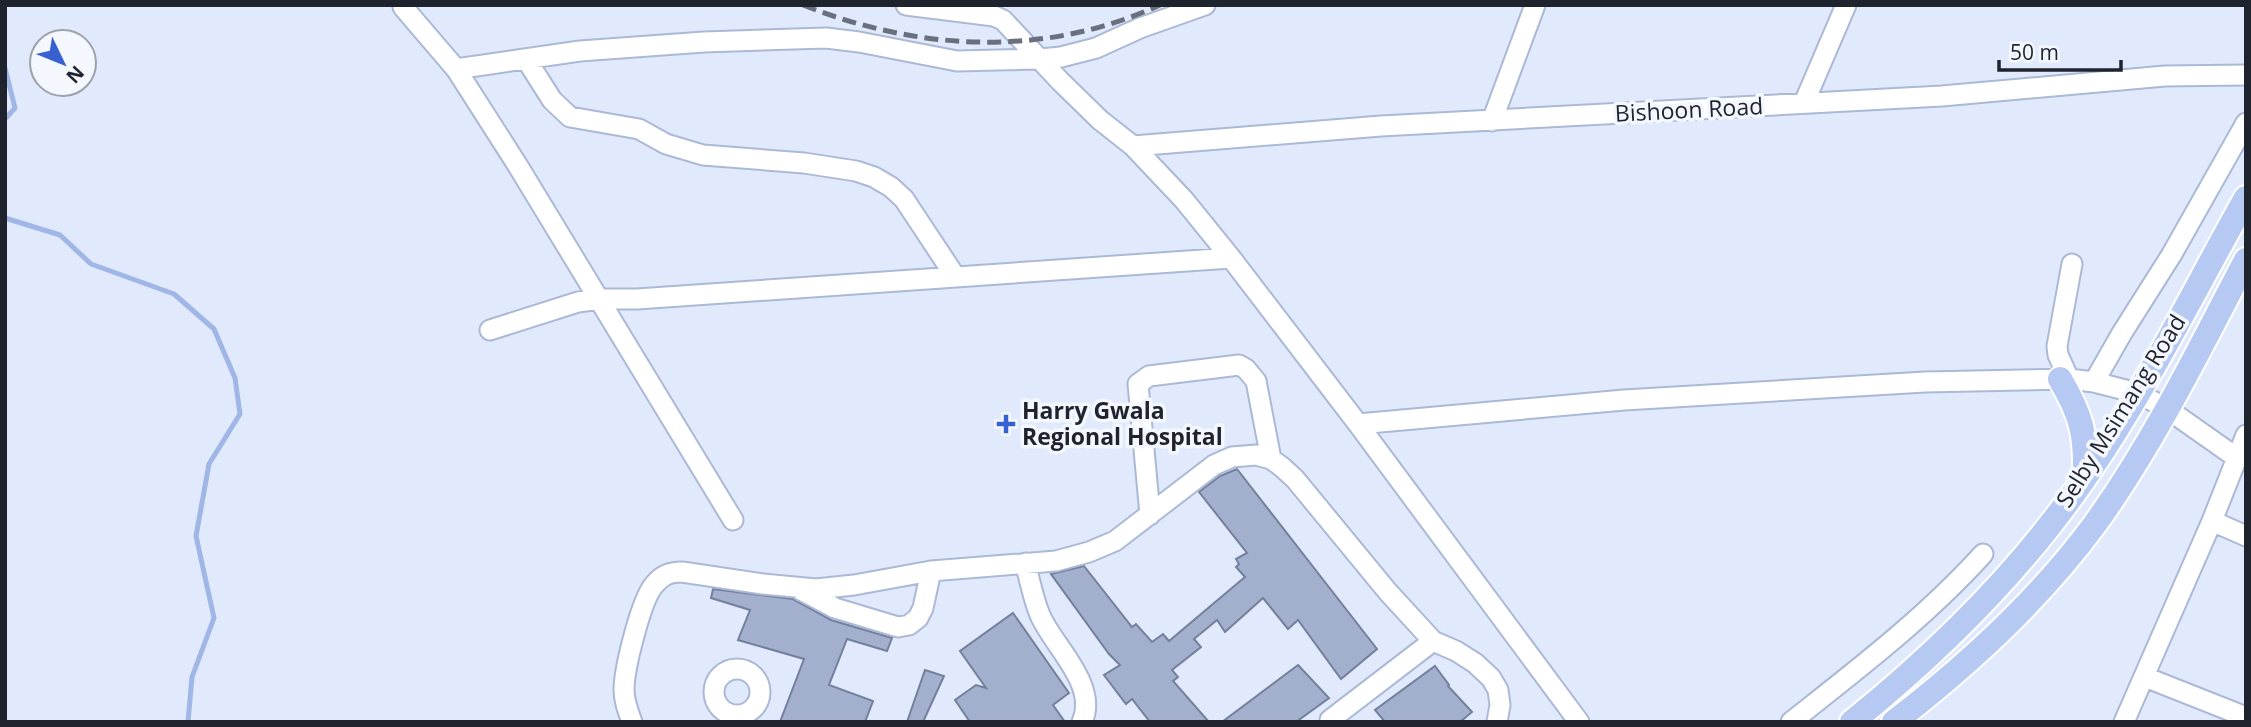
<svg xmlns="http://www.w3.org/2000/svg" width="2251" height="727" font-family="'Open Sans',sans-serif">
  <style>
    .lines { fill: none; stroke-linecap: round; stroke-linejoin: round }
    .stream { stroke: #a0b6e6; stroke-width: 5 }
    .building { fill: #a2b0ce; stroke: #73809c; stroke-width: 2 }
    .minor-casing { stroke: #abb9d7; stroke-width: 23 }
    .major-casing { stroke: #fff; stroke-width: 28 }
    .minor { stroke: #fff; stroke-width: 19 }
    .major { stroke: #b6c9f2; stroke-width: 24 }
    .rail { stroke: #686f7d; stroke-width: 5; stroke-dasharray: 14 7; stroke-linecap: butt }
    .poi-dot { fill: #3760d0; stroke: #f4f7fe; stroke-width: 2.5 }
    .labels { text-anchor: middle; stroke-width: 7; stroke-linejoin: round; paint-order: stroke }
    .street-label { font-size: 23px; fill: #1e232e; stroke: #f4f7fe }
    .poi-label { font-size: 23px; font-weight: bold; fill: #1e232e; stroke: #f4f7fe; text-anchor: start }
  </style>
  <rect width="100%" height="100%" fill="#e1eafd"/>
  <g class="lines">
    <path class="stream" d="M5 68 15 108 5 119
      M5 218 60 235 91 264 174 294 214 329 235 378 240 414 209 464 196 536 214 618 192 677 188 722"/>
  </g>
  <path class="building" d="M1237 469 1377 649 1341 679 1298 620 1288 629 1263 598 1225 632 1217 620 1194 639 1201 647 1172 670 1178 677 1173 681 1209 722H1150L1132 699 1126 704 1104 675 1120 665 1109 654 1051 574 1084 566 1132 627 1136 624 1152 642 1163 634 1169 641 1245 577 1236 567 1239 564 1236 559 1247 553 1199 492 1220 476Z
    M713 589 793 599 831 620 892 638 887 651 847 639 829 685 873 701 865 722H780L804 659 738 640 750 610 711 598Z
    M1013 613 1069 693 1053 705 1065 722H970L955 700 976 685 986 688 960 651Z
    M1298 665 1329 698 1296 722H1222Z
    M1435 666 1449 685 1448 686 1472 712 1460 722H1385L1375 710Z
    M925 670 944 676 923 722H907Z"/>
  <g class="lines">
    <defs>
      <path id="minor" d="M906 5 994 16 1003 20 1060 81 1100 120 1133 146 1184 200 1231 258 1358 424 1579 722
        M403 7 456 69 518 166 733 520
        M526 59 552 100 570 117 639 129 666 144 703 155 804 163 856 171 874 177 891 187 904 199 955 276
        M456 69 580 51 704 42 826 38 859 42 957 61 1040 59 1061 57 1096 48 1140 28 1205 5
        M1804 103 1846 5
        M1492 121 1535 5
        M1133 146 1381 126 1942 96 2165 76 2246 75
        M490 330 578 302 600 299H637L1231 258
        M2069 379 2058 355 2057 346 2072 264
        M2094 382 2122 333 2172 254 2246 123
        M1358 424 1624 400 1925 382 2069 379 2094 382 2137 393 2166 408 2237 458
        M1150 515 1138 384 1149 376 1239 365 1246 369 1256 381 1271 459
        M2212 521 2246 536
        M1025 563C1030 580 1033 599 1040 615 1053 646 1099 685 1082 722
        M801 590 835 608 898 627 909 625 918 618 923 608 931 571
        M714 692a23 23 0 1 1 46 0a23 23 0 1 1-46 0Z
        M2145 677 2246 717
        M1330 720 1433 641
        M632 722C628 711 624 701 624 690 624 669 641 600 654 585 662 575 670 572 682 572L763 584 816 589 854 585 931 571 1056 561 1089 552 1115 541 1214 465 1232 457 1256 455 1271 459 1282 467 1295 479 1388 592 1433 641 1456 651 1475 663 1491 678 1498 690 1500 705 1497 722
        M1791 722C1858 669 1926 617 1983 554
        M2124 722 2212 521 2246 435"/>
      <path id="major" d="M2060 379C2081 415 2086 433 2085 474
        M1852 722C1925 663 1993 598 2050 525 2129 425 2184 308 2246 198
        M1894 722C1968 665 2039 600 2095 524 2154 442 2199 350 2246 260"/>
    </defs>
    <use href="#minor" class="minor-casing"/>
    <use href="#major" class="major-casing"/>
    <use href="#minor" class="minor"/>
    <use href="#major" class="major"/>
    <path class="rail" d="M803 5C919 51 1044 58 1160 5"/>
  </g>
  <path class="poi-dot" d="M1002.5 413.5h7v7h7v7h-7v7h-7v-7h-7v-7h7z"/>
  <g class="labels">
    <g class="street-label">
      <text transform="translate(1689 110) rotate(-3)" y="8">Bishoon Road</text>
      <text transform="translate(2121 411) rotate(-58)" y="8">Selby Msimang Road</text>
    </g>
    <g class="poi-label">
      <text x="1022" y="419">Harry Gwala<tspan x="1022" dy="26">Regional Hospital</tspan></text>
    </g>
  </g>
  <rect width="2251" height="727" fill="none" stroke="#1e232e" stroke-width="14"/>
  <g transform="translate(63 63) rotate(133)"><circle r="33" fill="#f4f7fe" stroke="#9ea2ab" stroke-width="2"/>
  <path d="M0-5L12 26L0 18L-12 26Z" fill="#3760d0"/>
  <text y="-10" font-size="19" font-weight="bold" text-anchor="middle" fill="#1e232e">N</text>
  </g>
  <path d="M1999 60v10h122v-10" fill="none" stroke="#1e232e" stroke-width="3.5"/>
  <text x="2010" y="60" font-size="21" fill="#1e232e" stroke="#f4f7fe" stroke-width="5" paint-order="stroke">50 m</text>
</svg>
